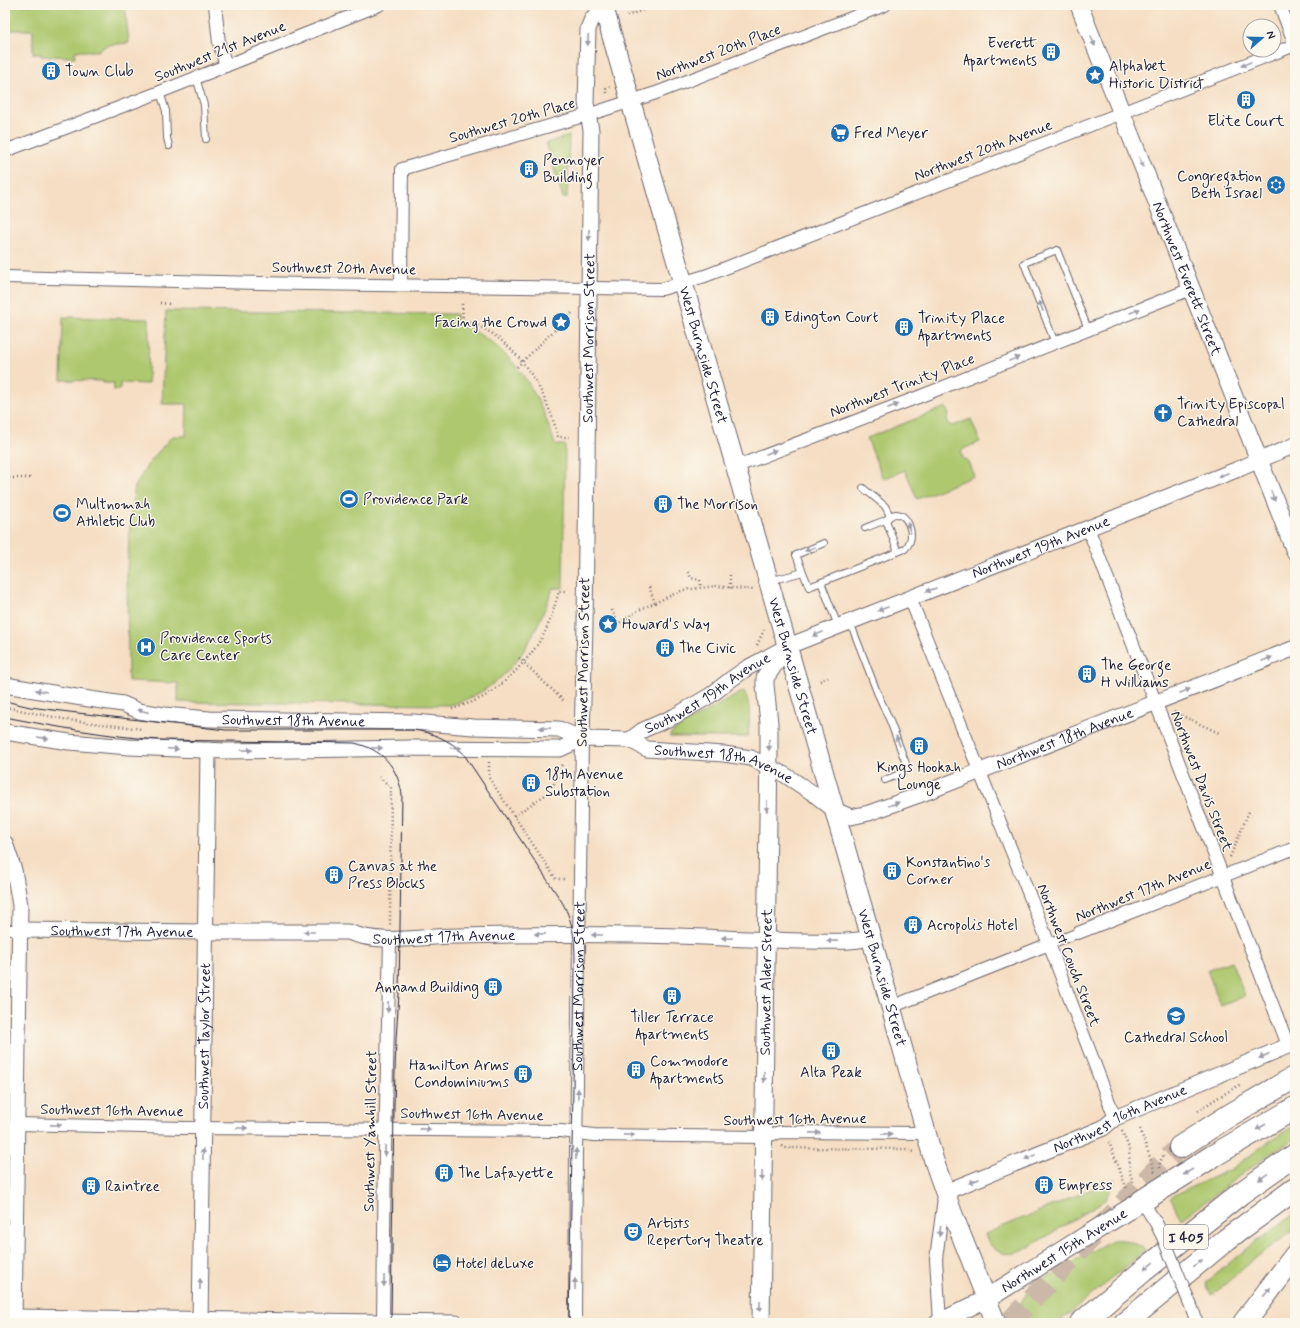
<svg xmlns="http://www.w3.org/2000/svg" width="1300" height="1328" font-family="Mynerve,sans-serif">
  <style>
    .green { fill: #adc86e; stroke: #687554 }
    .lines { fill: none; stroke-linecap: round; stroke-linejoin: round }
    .motorway-tunnel { stroke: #cbb8a8; stroke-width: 22; stroke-dasharray: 22 11; stroke-linecap: butt }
    .service-casing { stroke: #6c646b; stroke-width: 8 }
    .pedestrian-casing { stroke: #6c646b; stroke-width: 11 }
    .minor-casing { stroke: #6c646b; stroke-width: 14 }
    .tertiary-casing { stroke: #6c646b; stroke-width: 17 }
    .secondary-casing { stroke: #6c646b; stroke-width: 19 }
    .primary-casing { stroke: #6c646b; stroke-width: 21 }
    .motorway-casing { stroke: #6c646b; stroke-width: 24 }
    .path { stroke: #6c646b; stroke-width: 2.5; stroke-dasharray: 1 3; stroke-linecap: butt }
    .service { stroke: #fff; stroke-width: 6 }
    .pedestrian { stroke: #fff; stroke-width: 9 }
    .minor { stroke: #fff; stroke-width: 12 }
    .tertiary { stroke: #fff; stroke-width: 15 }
    .secondary { stroke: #fff; stroke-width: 17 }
    .primary { stroke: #fff; stroke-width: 19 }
    .motorway { stroke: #fff; stroke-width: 22 }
    .tram { stroke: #22223b; stroke-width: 1 }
    .minor-bridge-casing { stroke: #6c646b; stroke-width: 14; stroke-linecap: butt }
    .minor-bridge { stroke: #fff; stroke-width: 12 }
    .oneway { fill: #9c9ca7 }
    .labels { text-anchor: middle; stroke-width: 3; stroke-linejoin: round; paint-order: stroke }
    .shield { fill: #fbf7ec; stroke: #636270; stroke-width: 1 }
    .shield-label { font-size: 14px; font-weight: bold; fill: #22223b }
    .poi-label { font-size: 15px; fill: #22223b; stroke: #fbf7ec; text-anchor: start }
    .street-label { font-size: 15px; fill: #22223b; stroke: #fbf7ec }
  </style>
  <rect width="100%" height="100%" fill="#fbf7ec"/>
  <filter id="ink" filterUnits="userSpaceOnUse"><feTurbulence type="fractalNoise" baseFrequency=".025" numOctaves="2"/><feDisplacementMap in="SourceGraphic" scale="8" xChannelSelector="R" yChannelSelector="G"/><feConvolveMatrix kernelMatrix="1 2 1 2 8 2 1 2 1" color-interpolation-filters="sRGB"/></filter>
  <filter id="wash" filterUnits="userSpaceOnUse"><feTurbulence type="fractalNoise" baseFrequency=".012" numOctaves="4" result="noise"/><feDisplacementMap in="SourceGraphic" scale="16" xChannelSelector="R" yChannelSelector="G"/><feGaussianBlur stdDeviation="0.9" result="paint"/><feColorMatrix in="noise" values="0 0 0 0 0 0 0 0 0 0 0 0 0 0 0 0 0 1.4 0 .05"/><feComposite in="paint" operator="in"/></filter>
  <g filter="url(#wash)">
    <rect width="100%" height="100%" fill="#f5dec3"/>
    <path class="green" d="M5 5H125L129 43 107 45 98 51H75V57L41 56V54H33V30H5Z
      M569 136 567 198H563L546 143Z
      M166 311 456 314 457 323C468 328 479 333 489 341 524 366 543 404 555 445H565L563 588H553C532 644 511 686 451 705L178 702V683L128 681 127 569 131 510 135 487 148 464 172 436H186L187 404H162Z
      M63 317 149 319 148 384 120 383V390H114V383H103V381L61 380Z
      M946 407 949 415 947 419 949 424 953 426 971 419 980 442 963 449 961 452 963 459 967 460 974 476 917 499 905 470 883 479 867 438Z
      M744 691C752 706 749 721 748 737H670V734L682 725Z
      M1231 961 1245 996 1221 1006 1207 970Z
      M1295 1125V1138L1254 1165 1181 1220 1170 1197 1233 1168 1267 1143Z
      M1116 1179 1105 1200 1024 1250C1005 1258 991 1253 985 1234Z
      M1295 1213V1229L1257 1257 1211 1296 1206 1283 1240 1254Z
      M1113 1240C1128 1239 1134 1242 1146 1250L1058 1323H1019C1018 1305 1024 1294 1037 1283L1106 1243Z"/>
  </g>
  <g filter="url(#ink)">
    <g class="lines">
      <path class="motorway-tunnel" d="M1009 1323 1162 1164 1180 1147"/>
      <defs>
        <path id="service" d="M196 77 204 105 206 139
          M160 92 166 111 167 138 169 146
          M1055 343 1024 263 1057 250 1088 329
          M863 488 885 506 890 516
          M887 519V523L898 552
          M824 543 796 555 809 587 905 549C907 547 909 544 910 541 913 532 908 514 896 514 891 514 889 518 885 520 879 523 872 525 865 528
          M770 581 803 572
          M821 582 838 626
          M850 622 877 692 890 721 905 761 907 767 902 773 885 780"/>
        <path id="pedestrian" d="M5 929 19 930
          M1049 944 1078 933"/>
        <g id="minor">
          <path d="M215 5 219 43 226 66"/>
          <path d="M1280 5 1295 45"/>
          <path d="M5 151 160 92 379 5"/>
          <path d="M5 277 305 284 662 289 705 276 1295 45"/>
          <path d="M401 285 402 169 597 112 656 93 885 5"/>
          <path d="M735 467 921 396 1191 289"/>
          <path d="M1088 528 1288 1045"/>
          <path d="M910 598 1049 944 1115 1118"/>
          <path d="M1078 933 1295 848"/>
          <path d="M891 1007 1049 944"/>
          <path d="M17 1124 184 1128 561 1131 594 1135 763 1137 780 1132 925 1133"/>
          <path d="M1142 1201 1156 1223"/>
          <path d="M1193 1311 1197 1323"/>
          <path d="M940 1322 936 1259 944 1198"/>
          <path d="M383 1323 385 1148 390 940"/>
          <path id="s1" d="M575 1323 576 1153 582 739"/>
        </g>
        <g id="tertiary">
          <path id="s2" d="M5 685 76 697 123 704 139 711 164 715 209 719 413 722 473 727 559 729 582 739 630 740 647 749 724 754 751 758 785 775 814 794 833 809 851 817 869 813 919 795 1295 648"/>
          <path d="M5 732 69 742 129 747 226 751 412 748 560 749 582 739"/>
          <path id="s3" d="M582 739 585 624 591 130 586 103 588 29 592 19 603 6"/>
          <path id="s4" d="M630 740 643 730 675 716 711 695 730 680 747 668 786 647 1241 468 1295 445"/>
          <path d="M5 843 14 870 20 905 14 1323"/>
          <path id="s5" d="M19 930 206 932H348C384 946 420 936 456 936 539 934 621 934 704 937 738 939 773 940 807 941 828 941 849 943 870 938"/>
          <path id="s6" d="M945 1192 1103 1128 1115 1118 1295 1043"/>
          <path d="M14 1317 456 1323"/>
          <path id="s7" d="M200 1323 208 750"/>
        </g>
        <g id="secondary">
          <path id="s8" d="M1079 5 1295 551"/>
          <path id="s9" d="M761 1323 769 748V723L765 685V678L786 647"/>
          <path d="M938 1323 986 1299"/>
        </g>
        <g id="primary">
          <path id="s10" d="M603 5 891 1007 934 1161 952 1212 996 1323"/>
          <path id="s11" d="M986 1299 1142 1201"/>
        </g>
        <path id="motorway" d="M1180 1147 1230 1115 1295 1077
          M1142 1201 1213 1156 1295 1108
          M1081 1323 1143 1271 1241 1193 1295 1155
          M1125 1323 1227 1239 1295 1189
          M1244 1323 1295 1256"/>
      </defs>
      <use href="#service" class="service-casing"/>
      <use href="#pedestrian" class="pedestrian-casing"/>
      <use href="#minor" class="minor-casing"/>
      <use href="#tertiary" class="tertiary-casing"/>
      <use href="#secondary" class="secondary-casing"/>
      <use href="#primary" class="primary-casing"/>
      <use href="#motorway" class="motorway-casing"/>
      <path class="path" d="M671 5 672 7
        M627 16 656 5
        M607 93 606 89 610 87
        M160 303 172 304
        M462 304 463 320C514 335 546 388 558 437H569
        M517 367 574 311
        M5 478H30
        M688 572 691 578 700 580 701 588
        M649 587 655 603
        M730 588V572
        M612 610 618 624
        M599 628 607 631 639 610 683 590 716 586 754 590
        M757 645 764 630
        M519 658 565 702
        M820 681 828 678
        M5 707 68 720 143 729
        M452 709C462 706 473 702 483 697 505 685 534 654 545 632 551 619 555 605 559 591H567
        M1174 712 1219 733
        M489 762V778L556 879H564
        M379 777 391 787 390 925
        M514 816 551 791 562 764
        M1230 857 1250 809
        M1198 1111 1214 1100 1241 1084
        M1140 1129 1155 1172
        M1122 1131 1129 1148 1130 1173 1134 1184
        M1109 1142 1127 1190
        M782 1146 785 1148 908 1149 914 1152
        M1160 1168V1162L1164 1154"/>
      <use href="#service" class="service"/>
      <use href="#pedestrian" class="pedestrian"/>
      <use href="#minor" class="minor"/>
      <use href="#tertiary" class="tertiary"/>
      <use href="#secondary" class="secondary"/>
      <use href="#primary" class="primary"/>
      <use href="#motorway" class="motorway"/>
      <path class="tram" d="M5 701 30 707 69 712 226 730H413C431 732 450 740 463 753L562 902C575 925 575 944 575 969L569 1323
        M5 717C56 727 107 736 159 740L354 743C382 749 397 766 402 794L399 994 396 1039 394 1105 391 1323"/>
      <defs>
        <path id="minor-bridge" d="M1156 1223 1163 1237 1193 1311"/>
      </defs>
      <use href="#minor-bridge" class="minor-bridge-casing"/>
      <use href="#minor-bridge" class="minor-bridge"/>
    </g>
    <defs><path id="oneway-solid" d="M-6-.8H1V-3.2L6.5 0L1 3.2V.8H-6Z"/></defs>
    <g class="oneway">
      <use href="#oneway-solid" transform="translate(588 40) rotate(92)"/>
      <use href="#oneway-solid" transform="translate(1093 41) rotate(68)"/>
      <use href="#oneway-solid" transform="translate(1246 64) rotate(158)"/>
      <use href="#oneway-solid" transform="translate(1141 162) rotate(69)"/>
      <use href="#oneway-solid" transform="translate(589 235) rotate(91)"/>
      <use href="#oneway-solid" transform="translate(1041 306) rotate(-111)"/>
      <use href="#oneway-solid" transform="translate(1135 311) rotate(-22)"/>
      <use href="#oneway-solid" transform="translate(1014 359) rotate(-22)"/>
      <use href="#oneway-solid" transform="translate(893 406) rotate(-21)"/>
      <use href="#oneway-solid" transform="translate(771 452) rotate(-21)"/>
      <use href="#oneway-solid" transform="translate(1223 475) rotate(159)"/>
      <use href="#oneway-solid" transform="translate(1273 496) rotate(68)"/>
      <use href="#oneway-solid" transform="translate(909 528) rotate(-107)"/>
      <use href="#oneway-solid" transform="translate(810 549) rotate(158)"/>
      <use href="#oneway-solid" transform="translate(931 590) rotate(159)"/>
      <use href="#oneway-solid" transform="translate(883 609) rotate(159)"/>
      <use href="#oneway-solid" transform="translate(818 634) rotate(158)"/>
      <use href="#oneway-solid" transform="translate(1267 659) rotate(-21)"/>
      <use href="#oneway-solid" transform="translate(41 691) rotate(-170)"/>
      <use href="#oneway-solid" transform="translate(1185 691) rotate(-22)"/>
      <use href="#oneway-solid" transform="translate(143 711) rotate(-165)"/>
      <use href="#oneway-solid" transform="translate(545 728) rotate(-179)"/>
      <use href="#oneway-solid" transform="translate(43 738) rotate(9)"/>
      <use href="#oneway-solid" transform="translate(898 741) rotate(-111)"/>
      <use href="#oneway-solid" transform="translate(769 745) rotate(90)"/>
      <use href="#oneway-solid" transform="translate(377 748)"/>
      <use href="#oneway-solid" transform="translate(456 748) rotate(1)"/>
      <use href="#oneway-solid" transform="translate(173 749) rotate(2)"/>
      <use href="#oneway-solid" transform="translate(247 750) rotate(-1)"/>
      <use href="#oneway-solid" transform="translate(894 804) rotate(-20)"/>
      <use href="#oneway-solid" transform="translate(767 806) rotate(91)"/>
      <use href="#oneway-solid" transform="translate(309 932) rotate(-180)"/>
      <use href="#oneway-solid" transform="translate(540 934) rotate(179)"/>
      <use href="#oneway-solid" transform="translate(597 935) rotate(-180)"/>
      <use href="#oneway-solid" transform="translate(727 938) rotate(-178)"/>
      <use href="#oneway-solid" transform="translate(832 941) rotate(-179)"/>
      <use href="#oneway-solid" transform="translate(388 1007) rotate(91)"/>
      <use href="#oneway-solid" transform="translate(1264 1056) rotate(156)"/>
      <use href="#oneway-solid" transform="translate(764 1077) rotate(91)"/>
      <use href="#oneway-solid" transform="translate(578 1094) rotate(-89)"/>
      <use href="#oneway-solid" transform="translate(56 1125) rotate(1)"/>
      <use href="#oneway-solid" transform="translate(1261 1127) rotate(150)"/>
      <use href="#oneway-solid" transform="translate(242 1128)"/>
      <use href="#oneway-solid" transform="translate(425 1129) rotate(1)"/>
      <use href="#oneway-solid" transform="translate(815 1133) rotate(1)"/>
      <use href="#oneway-solid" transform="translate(887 1134) rotate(1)"/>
      <use href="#oneway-solid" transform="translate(629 1135) rotate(1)"/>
      <use href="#oneway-solid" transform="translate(385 1151) rotate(91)"/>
      <use href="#oneway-solid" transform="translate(203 1154) rotate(-89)"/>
      <use href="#oneway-solid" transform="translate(576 1154) rotate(-89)"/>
      <use href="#oneway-solid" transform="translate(1030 1157) rotate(158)"/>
      <use href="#oneway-solid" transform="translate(1188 1172) rotate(148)"/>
      <use href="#oneway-solid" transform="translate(762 1176) rotate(91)"/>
      <use href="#oneway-solid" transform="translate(1263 1177) rotate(145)"/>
      <use href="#oneway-solid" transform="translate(974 1181) rotate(157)"/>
      <use href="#oneway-solid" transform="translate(940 1231) rotate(98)"/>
      <use href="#oneway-solid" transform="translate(1198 1263) rotate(-39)"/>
      <use href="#oneway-solid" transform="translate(1149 1266) rotate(141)"/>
      <use href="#oneway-solid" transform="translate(384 1281) rotate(91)"/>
      <use href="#oneway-solid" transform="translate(200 1284) rotate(-89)"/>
      <use href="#oneway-solid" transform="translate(575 1284) rotate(-90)"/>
      <use href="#oneway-solid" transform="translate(1267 1292) rotate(-52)"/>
      <use href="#oneway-solid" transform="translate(760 1306) rotate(90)"/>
    </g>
  </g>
  <defs>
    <symbol id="building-disc" viewBox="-11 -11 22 22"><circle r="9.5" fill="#1f6fb2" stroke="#fbf7ec"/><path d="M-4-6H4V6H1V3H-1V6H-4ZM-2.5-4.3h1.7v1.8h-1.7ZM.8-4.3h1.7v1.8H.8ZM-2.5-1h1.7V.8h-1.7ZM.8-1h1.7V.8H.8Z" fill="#fff"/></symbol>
    <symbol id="sight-disc" viewBox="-11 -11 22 22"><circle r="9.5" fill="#1f6fb2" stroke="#fbf7ec"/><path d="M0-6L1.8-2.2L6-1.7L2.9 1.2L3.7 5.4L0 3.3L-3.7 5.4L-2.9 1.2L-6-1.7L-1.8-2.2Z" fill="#fff"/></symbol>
    <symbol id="supermarket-disc" viewBox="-11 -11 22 22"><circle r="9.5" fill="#1f6fb2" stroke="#fbf7ec"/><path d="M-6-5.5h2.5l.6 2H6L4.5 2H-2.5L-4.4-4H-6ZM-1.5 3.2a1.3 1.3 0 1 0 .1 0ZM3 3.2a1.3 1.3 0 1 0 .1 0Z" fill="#fff"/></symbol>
    <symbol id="synagogue-disc" viewBox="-11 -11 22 22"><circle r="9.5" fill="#1f6fb2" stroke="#fbf7ec"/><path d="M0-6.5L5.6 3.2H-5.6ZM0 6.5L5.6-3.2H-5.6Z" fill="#fff"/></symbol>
    <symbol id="church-disc" viewBox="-11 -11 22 22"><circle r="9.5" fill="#1f6fb2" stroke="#fbf7ec"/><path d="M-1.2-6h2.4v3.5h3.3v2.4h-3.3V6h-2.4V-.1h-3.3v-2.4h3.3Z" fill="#fff"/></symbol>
    <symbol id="stadium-disc" viewBox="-11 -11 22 22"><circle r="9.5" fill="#1f6fb2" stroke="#fbf7ec"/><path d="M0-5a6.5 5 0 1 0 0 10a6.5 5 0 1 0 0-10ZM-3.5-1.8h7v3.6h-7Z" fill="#fff"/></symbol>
    <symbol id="hospital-disc" viewBox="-11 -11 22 22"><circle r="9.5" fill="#1f6fb2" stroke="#fbf7ec"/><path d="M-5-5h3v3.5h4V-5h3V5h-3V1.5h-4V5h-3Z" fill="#fff"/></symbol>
    <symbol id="school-disc" viewBox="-11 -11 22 22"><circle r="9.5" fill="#1f6fb2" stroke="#fbf7ec"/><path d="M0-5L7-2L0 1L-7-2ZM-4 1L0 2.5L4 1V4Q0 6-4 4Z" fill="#fff"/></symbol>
    <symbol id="theatre-disc" viewBox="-11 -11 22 22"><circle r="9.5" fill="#1f6fb2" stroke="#fbf7ec"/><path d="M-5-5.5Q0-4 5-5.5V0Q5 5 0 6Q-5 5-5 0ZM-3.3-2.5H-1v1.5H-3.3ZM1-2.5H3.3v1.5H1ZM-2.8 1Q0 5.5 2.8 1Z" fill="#fff"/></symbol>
    <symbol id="hotel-disc" viewBox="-11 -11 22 22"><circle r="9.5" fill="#1f6fb2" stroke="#fbf7ec"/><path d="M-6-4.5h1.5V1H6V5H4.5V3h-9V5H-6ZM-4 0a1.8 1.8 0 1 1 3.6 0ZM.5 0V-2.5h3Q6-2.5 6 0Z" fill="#fff"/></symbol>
  </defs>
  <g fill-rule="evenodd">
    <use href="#building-disc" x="1040" y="41" width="22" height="22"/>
    <use href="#building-disc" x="40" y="60" width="22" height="22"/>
    <use href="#sight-disc" x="1084" y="64" width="22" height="22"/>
    <use href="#building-disc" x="1235" y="89" width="22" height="22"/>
    <use href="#supermarket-disc" x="829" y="122" width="22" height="22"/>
    <use href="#building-disc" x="518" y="158" width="22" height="22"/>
    <use href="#synagogue-disc" x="1265" y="174" width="22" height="22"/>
    <use href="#building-disc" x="759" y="306" width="22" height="22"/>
    <use href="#sight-disc" x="550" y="311" width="22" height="22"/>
    <use href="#building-disc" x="893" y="316" width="22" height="22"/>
    <use href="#church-disc" x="1152" y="402" width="22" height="22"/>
    <use href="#stadium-disc" x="338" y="488" width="22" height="22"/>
    <use href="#building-disc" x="652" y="493" width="22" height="22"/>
    <use href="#stadium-disc" x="51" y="502" width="22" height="22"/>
    <use href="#sight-disc" x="597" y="613" width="22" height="22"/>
    <use href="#hospital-disc" x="135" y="636" width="22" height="22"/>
    <use href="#building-disc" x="654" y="637" width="22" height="22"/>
    <use href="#building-disc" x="1076" y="663" width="22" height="22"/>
    <use href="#building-disc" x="908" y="735" width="22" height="22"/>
    <use href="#building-disc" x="520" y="772" width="22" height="22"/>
    <use href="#building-disc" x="881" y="860" width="22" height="22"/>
    <use href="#building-disc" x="323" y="864" width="22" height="22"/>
    <use href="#building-disc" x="902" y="914" width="22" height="22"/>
    <use href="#building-disc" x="482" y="976" width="22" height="22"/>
    <use href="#building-disc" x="661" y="985" width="22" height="22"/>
    <use href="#school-disc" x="1165" y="1005" width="22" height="22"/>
    <use href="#building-disc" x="820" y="1040" width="22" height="22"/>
    <use href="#building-disc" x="625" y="1059" width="22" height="22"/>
    <use href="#building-disc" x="512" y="1063" width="22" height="22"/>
    <use href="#building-disc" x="433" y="1162" width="22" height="22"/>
    <use href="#building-disc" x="1033" y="1174" width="22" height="22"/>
    <use href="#building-disc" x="80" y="1175" width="22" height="22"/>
    <use href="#theatre-disc" x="622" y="1221" width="22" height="22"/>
    <use href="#hotel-disc" x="431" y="1252" width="22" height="22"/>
  </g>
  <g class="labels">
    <rect class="shield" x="1164" y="1225" width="44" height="24" rx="3"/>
    <g class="shield-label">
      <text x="1186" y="1242">I 405</text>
    </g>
    <g class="poi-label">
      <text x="1037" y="48" text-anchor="end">Everett<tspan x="1037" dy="17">Apartments</tspan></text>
      <text x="1109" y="71">Alphabet<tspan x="1109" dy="17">Historic District</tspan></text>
      <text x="65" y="76">Town Club</text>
      <text x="1246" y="126" text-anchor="middle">Elite Court</text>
      <text x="854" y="138">Fred Meyer</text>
      <text x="543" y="165">Pennoyer<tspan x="543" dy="17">Building</tspan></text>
      <text x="1262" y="181" text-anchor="end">Congregation<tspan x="1262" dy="17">Beth Israel</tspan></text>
      <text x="784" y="322">Edington Court</text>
      <text x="918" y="323">Trinity Place<tspan x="918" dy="17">Apartments</tspan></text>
      <text x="547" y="327" text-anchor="end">Facing the Crowd</text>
      <text x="1177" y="409">Trinity Episcopal<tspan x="1177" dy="17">Cathedral</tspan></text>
      <text x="363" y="504">Providence Park</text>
      <text x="76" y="509">Multnomah<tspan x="76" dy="17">Athletic Club</tspan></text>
      <text x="677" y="509">The Morrison</text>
      <text x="622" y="629">Howard's Way</text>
      <text x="160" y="643">Providence Sports<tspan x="160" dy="17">Care Center</tspan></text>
      <text x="679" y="653">The Civic</text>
      <text x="1101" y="670">The George<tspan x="1101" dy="17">H Williams</tspan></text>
      <text x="919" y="772" text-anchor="middle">Kings Hookah<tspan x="919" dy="17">Lounge</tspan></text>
      <text x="545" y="779">18th Avenue<tspan x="545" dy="17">Substation</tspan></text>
      <text x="906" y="867">Konstantino's<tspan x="906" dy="17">Corner</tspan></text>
      <text x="348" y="871">Canvas at the<tspan x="348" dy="17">Press Blocks</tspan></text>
      <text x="927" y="930">Acropolis Hotel</text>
      <text x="479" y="992" text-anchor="end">Annand Building</text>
      <text x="672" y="1022" text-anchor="middle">Tiller Terrace<tspan x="672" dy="17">Apartments</tspan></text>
      <text x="1176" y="1042" text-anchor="middle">Cathedral School</text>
      <text x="650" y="1066">Commodore<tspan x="650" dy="17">Apartments</tspan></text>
      <text x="509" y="1070" text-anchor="end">Hamilton Arms<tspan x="509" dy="17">Condominiums</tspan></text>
      <text x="831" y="1077" text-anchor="middle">Alta Peak</text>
      <text x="458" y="1178">The Lafayette</text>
      <text x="1058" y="1190">Empress</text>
      <text x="105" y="1191">Raintree</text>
      <text x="647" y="1228">Artists<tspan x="647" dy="17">Repertory Theatre</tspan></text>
      <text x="456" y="1268">Hotel deLuxe</text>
    </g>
    <g class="street-label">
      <text transform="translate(220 51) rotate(-22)" y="5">Southwest 21st Avenue</text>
      <text transform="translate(718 52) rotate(-21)" y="5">Northwest 20th Place</text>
      <text transform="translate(512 120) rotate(-16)" y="5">Southwest 20th Place</text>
      <text transform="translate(983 150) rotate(-21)" y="5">Northwest 20th Avenue</text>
      <text transform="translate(344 268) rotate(1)" y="5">Southwest 20th Avenue</text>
      <text dy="5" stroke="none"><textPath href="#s8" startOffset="294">Northwest Everett Street</textPath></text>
      <text dy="5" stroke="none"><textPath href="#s3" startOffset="401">Southwest Morrison Street</textPath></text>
      <text dy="5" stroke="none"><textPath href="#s10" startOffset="364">West Burnside Street</textPath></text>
      <text transform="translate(902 385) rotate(-21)" y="5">Northwest Trinity Place</text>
      <text dy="5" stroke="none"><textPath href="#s4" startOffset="456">Northwest 19th Avenue</textPath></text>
      <text transform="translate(583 662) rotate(-89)" y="5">Southwest Morrison Street</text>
      <text dy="5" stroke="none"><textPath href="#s10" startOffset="688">West Burnside Street</textPath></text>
      <text dy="5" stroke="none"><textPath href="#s4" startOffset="91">Southwest 19th Avenue</textPath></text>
      <text dy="5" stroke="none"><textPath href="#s2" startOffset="292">Southwest 18th Avenue</textPath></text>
      <text dy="5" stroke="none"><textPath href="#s2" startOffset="1099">Northwest 18th Avenue</textPath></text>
      <text dy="5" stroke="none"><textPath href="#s2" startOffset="729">Southwest 18th Avenue</textPath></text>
      <text transform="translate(1202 781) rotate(69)" y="5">Northwest Davis Street</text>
      <text transform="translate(1143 890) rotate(-22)" y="5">Northwest 17th Avenue</text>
      <text dy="5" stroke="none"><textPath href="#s5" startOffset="103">Southwest 17th Avenue</textPath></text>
      <text dy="5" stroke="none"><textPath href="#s5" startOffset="426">Southwest 17th Avenue</textPath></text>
      <text transform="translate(1069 955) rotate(69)" y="5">Northwest Couch Street</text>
      <text dy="5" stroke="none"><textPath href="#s10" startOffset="1012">West Burnside Street</textPath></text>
      <text dy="5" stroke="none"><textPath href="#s9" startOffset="341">Southwest Alder Street</textPath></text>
      <text dy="5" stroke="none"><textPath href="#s1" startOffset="337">Southwest Morrison Street</textPath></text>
      <text dy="5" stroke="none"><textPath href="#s7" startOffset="287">Southwest Taylor Street</textPath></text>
      <text transform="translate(112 1110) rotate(1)" y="5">Southwest 16th Avenue</text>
      <text transform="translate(472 1114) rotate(1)" y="5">Southwest 16th Avenue</text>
      <text dy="5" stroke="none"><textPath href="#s6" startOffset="190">Northwest 16th Avenue</textPath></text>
      <text transform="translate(795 1119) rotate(-1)" y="5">Southwest 16th Avenue</text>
      <text transform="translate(370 1131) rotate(-89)" y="5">Southwest Yamhill Street</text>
      <text dy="5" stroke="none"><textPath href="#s11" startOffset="92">Northwest 15th Avenue</textPath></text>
    </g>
  </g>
  <rect width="1300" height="1328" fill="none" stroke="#fbf7ec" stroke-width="20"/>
  <g transform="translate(1262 38) rotate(70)"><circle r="19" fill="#fbf7ec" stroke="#a4a2a5"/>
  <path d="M0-3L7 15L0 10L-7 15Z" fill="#1f6fb2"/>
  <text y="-6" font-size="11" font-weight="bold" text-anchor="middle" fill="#22223b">N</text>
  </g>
</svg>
